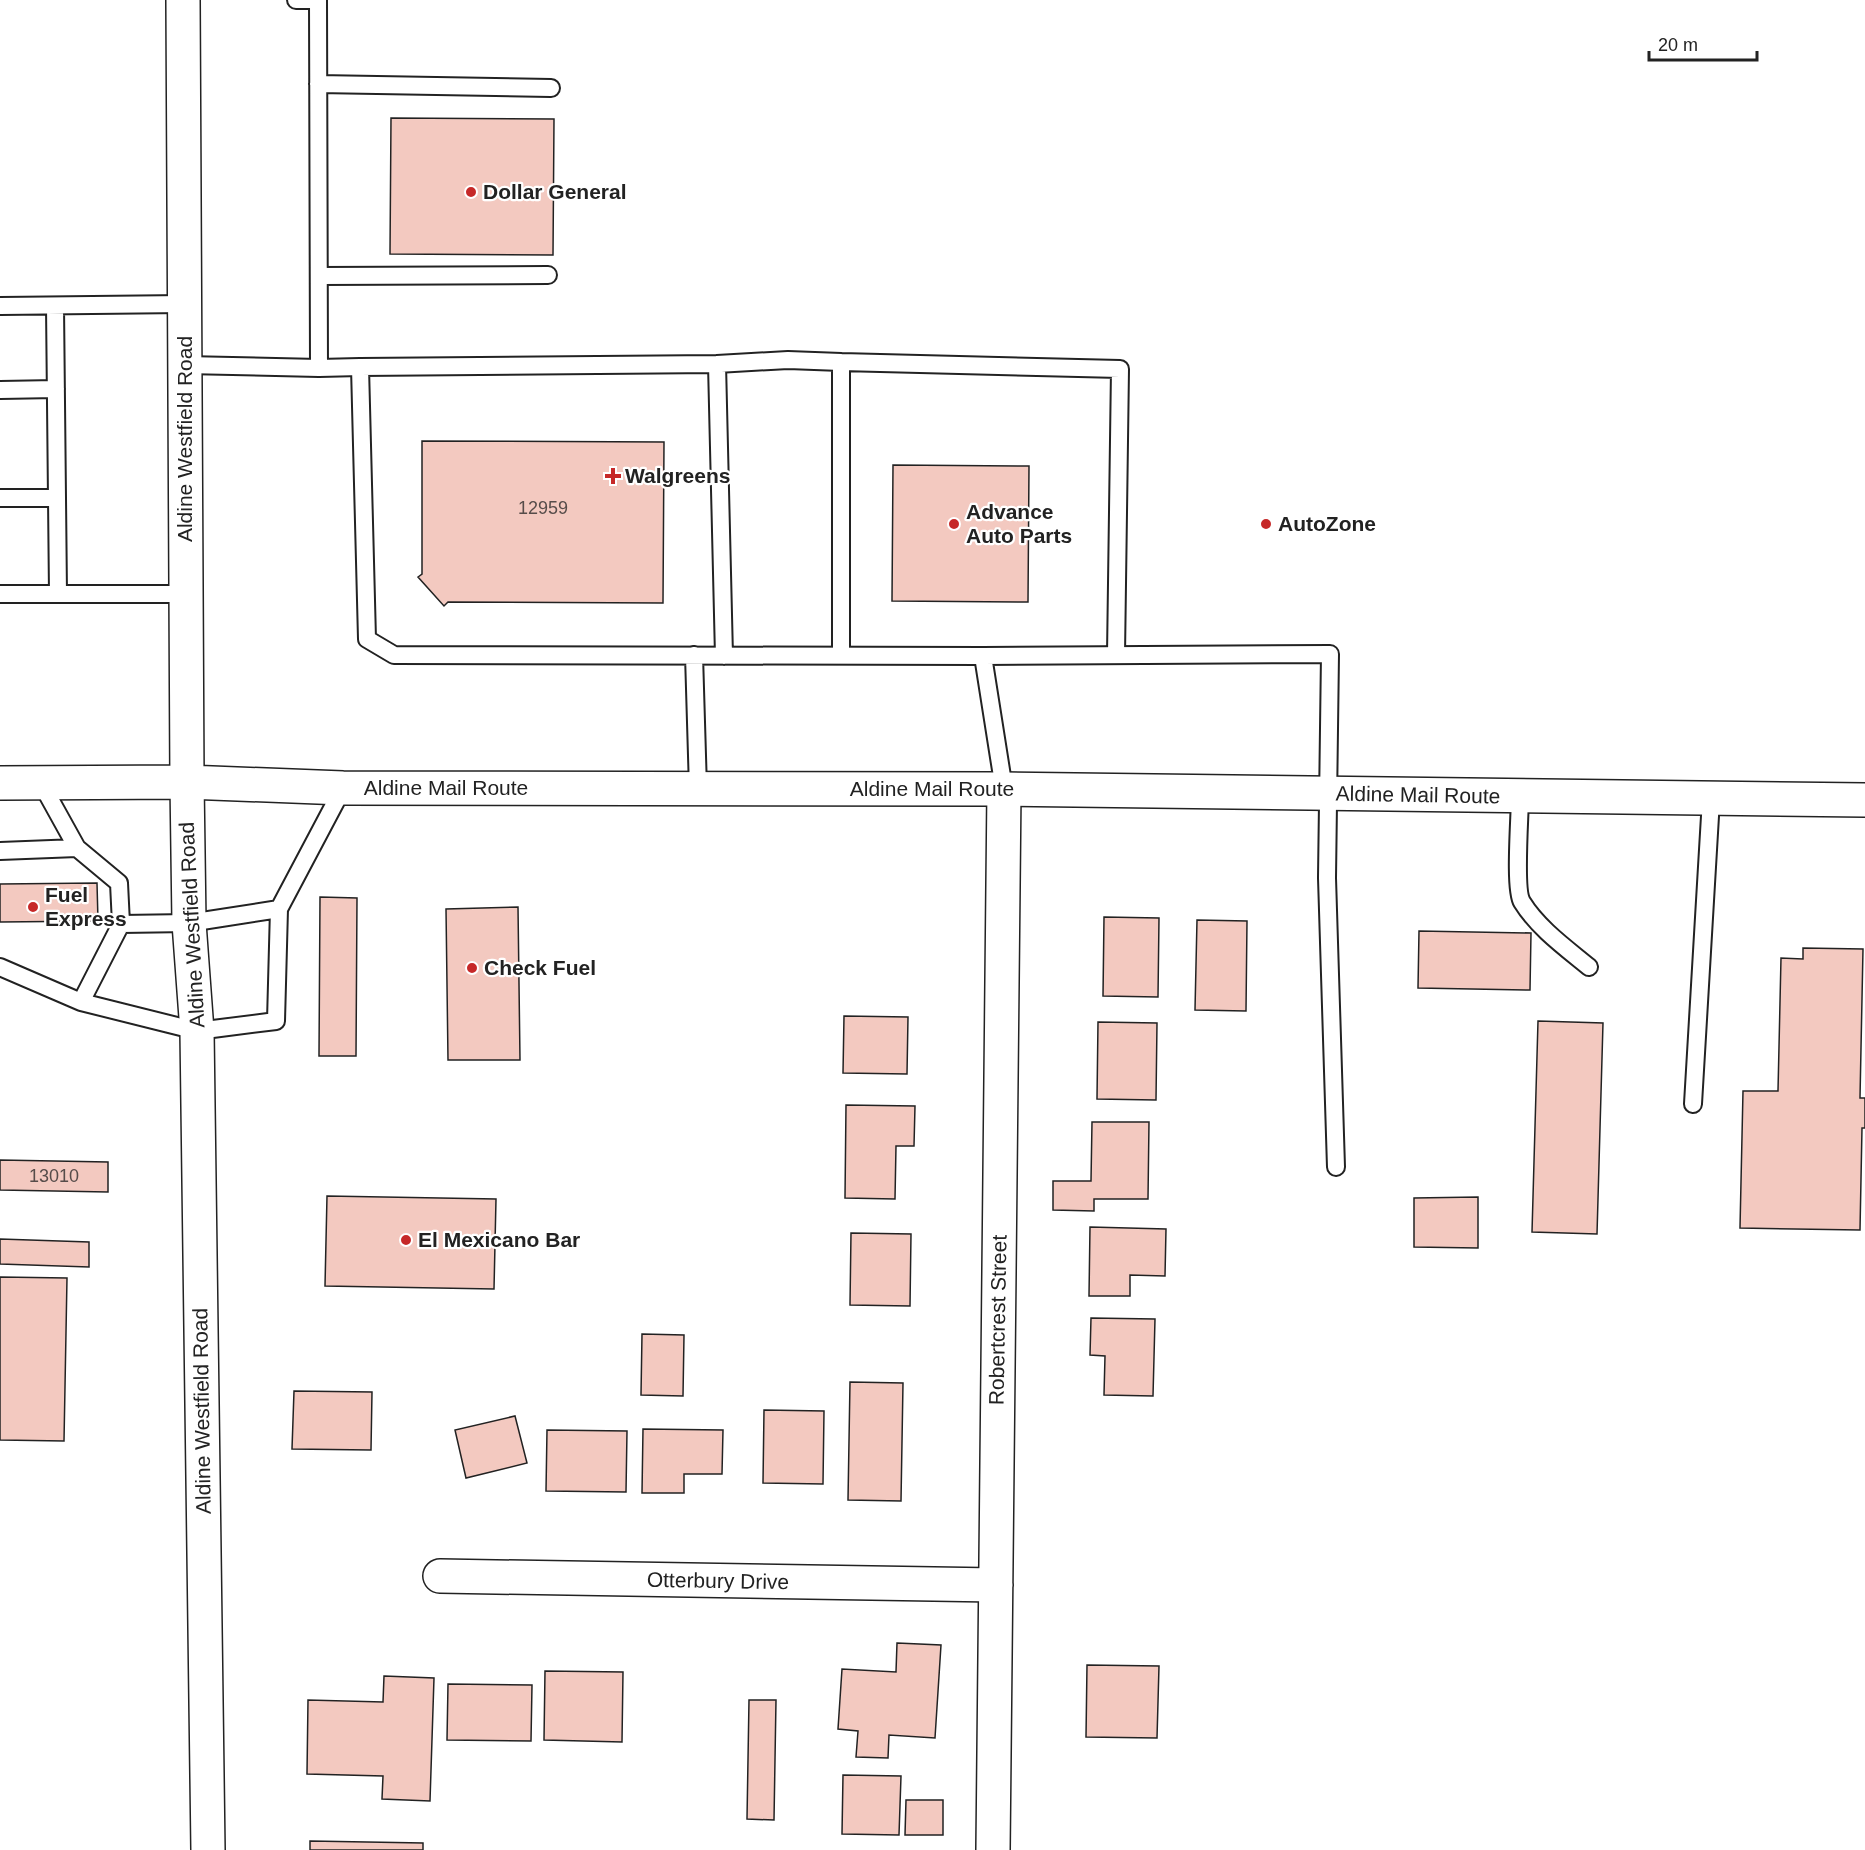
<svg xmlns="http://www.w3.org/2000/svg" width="1865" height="1850" font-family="Helvetica,sans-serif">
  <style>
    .building { fill: #f3c9c0; stroke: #222; stroke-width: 1.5 }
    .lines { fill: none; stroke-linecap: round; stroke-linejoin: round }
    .lane-casing { stroke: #222; stroke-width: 20 }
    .street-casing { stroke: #222; stroke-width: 36 }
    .secondary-casing { stroke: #222; stroke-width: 36 }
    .lane { stroke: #fff; stroke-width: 16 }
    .street { stroke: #fff; stroke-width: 33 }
    .secondary { stroke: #fff; stroke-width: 33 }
    .poi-dot { fill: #c62828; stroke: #fff; stroke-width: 2 }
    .labels { text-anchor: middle; stroke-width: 4.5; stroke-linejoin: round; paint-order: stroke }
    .number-label { font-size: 18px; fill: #564c4a }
    .poi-label { font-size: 21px; font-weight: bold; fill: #222; stroke: #fff; text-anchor: start }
    .street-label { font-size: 21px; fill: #222; stroke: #fff }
  </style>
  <rect width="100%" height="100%" fill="#fff"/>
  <path class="building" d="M391 118 554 119 553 255 390 254Z
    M422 441 664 442 663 603 448 602 444 606 418 577 422 574Z
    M893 465 1029 466 1028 602 892 601Z
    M97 883 98 921 0 922V884Z
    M320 897 357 898 356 1056H319Z
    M518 907 520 1060H448L446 909Z
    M1104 917 1159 918 1158 997 1103 996Z
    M1197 920 1247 921 1246 1011 1195 1010Z
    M1419 931 1531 933 1530 990 1418 988Z
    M1803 948 1863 949 1860 1098H1865V1128H1862L1860 1230 1740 1228 1743 1091H1778L1781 958 1803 959Z
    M844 1016 908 1017 907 1074 843 1073Z
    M1538 1021 1603 1023 1597 1234 1532 1232Z
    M1098 1022 1157 1023 1156 1100 1097 1099Z
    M846 1105 915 1106 914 1146H896L895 1199 845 1198Z
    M1092 1122H1149L1148 1199H1094V1211L1053 1210V1181H1091Z
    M0 1160 108 1162V1192L0 1190Z
    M327 1196 496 1199 494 1289 325 1286Z
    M1478 1197V1248L1414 1247V1198Z
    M1090 1227 1166 1229 1165 1276 1130 1275V1296H1089Z
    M851 1233 911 1234 910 1306 850 1305Z
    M0 1239 89 1242V1267L0 1264Z
    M0 1277 67 1278 64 1441 0 1440Z
    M1091 1318 1155 1319 1153 1396 1104 1395 1105 1356 1090 1355Z
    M642 1334 684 1335 683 1396 641 1395Z
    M850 1382 903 1383 901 1501 848 1500Z
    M294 1391 372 1392 371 1450 292 1449Z
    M764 1410 824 1411 823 1484 763 1483Z
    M515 1416 527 1463 466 1478 455 1430Z
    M643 1429 723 1430 722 1474H684V1493H642Z
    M547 1430 627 1431 626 1492 546 1491Z
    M897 1643 941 1645 935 1738 889 1735 888 1758 856 1757 858 1731 838 1729 842 1669 896 1672Z
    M1087 1665 1159 1666 1157 1738 1086 1737Z
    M545 1671 623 1672 622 1742 544 1740Z
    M384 1676 434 1678 430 1801 382 1799 383 1776 307 1774 308 1700 383 1702Z
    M448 1684 532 1685 531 1741 447 1740Z
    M749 1700H776L774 1820 747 1819Z
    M843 1775 901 1776 899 1835 842 1834Z
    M906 1800H943V1835H905Z
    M310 1841 423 1843V1850H310Z"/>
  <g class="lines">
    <defs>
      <path id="lane" d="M296 0H317
        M318 0 319 368
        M318 84 551 88
        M319 276 548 275
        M0 306 185 304
        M55 306 58 594
        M841 362 1120 369 1116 655
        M717 364 788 360 841 362V655
        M185 365 319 368 360 367 367 639 394 655 983 656 1004 789
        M360 367 717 364 724 656
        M0 390 56 389
        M0 498H57
        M0 594H186
        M694 655 698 789
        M983 656 1330 654 1327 878 1336 1167
        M41 783 77 848 119 883 121 924 189 923 279 909 343 788
        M1520 796C1520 816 1514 889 1522 902 1538 928 1566 948 1589 967
        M0 851 77 848
        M0 967 81 1002 197 1031 276 1021 279 909
        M81 1002 121 924
        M1693 1104 1711 799"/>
      <path id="street" d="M440 1576 996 1585
        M993 1850 1004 789"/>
      <path id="secondary" d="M183 0 187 782 189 923 197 1031 208 1850
        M0 783 187 782 343 788 1004 789 1865 800"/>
    </defs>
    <use href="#lane" class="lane-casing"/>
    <use href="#street" class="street-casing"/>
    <use href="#secondary" class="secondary-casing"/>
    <use href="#lane" class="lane"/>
    <use href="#street" class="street"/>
    <use href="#secondary" class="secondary"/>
  </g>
  <g class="poi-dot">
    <circle cx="471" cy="192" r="6"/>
    <path d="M610 467h6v6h6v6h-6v6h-6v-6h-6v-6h6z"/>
    <circle cx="954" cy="524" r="6"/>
    <circle cx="1266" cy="524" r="6"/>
    <circle cx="33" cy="907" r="6"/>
    <circle cx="472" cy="968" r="6"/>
    <circle cx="406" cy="1240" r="6"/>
  </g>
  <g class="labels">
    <g class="number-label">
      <text x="543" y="514">12959</text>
      <text x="54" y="1182">13010</text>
    </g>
    <g class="poi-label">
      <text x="483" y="199">Dollar General</text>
      <text x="625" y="483">Walgreens</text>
      <text x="966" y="519">Advance<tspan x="966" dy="24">Auto Parts</tspan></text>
      <text x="1278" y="531">AutoZone</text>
      <text x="45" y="902">Fuel<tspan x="45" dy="24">Express</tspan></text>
      <text x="484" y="975">Check Fuel</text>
      <text x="418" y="1247">El Mexicano Bar</text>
    </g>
    <g class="street-label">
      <text transform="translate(185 439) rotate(-90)" y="7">Aldine Westfield Road</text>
      <text x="446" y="795">Aldine Mail Route</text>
      <text x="932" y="796">Aldine Mail Route</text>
      <text transform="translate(1418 795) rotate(1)" y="7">Aldine Mail Route</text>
      <text transform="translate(192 925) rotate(-93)" y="7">Aldine Westfield Road</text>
      <text transform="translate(998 1320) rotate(-89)" y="7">Robertcrest Street</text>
      <text transform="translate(202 1411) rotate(-91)" y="7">Aldine Westfield Road</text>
      <text transform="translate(718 1581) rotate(1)" y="7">Otterbury Drive</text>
    </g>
  </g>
  <path d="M1649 51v9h108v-9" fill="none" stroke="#222222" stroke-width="3"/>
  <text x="1658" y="51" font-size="18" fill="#222222" stroke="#ffffff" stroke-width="4.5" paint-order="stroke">20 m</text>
</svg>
